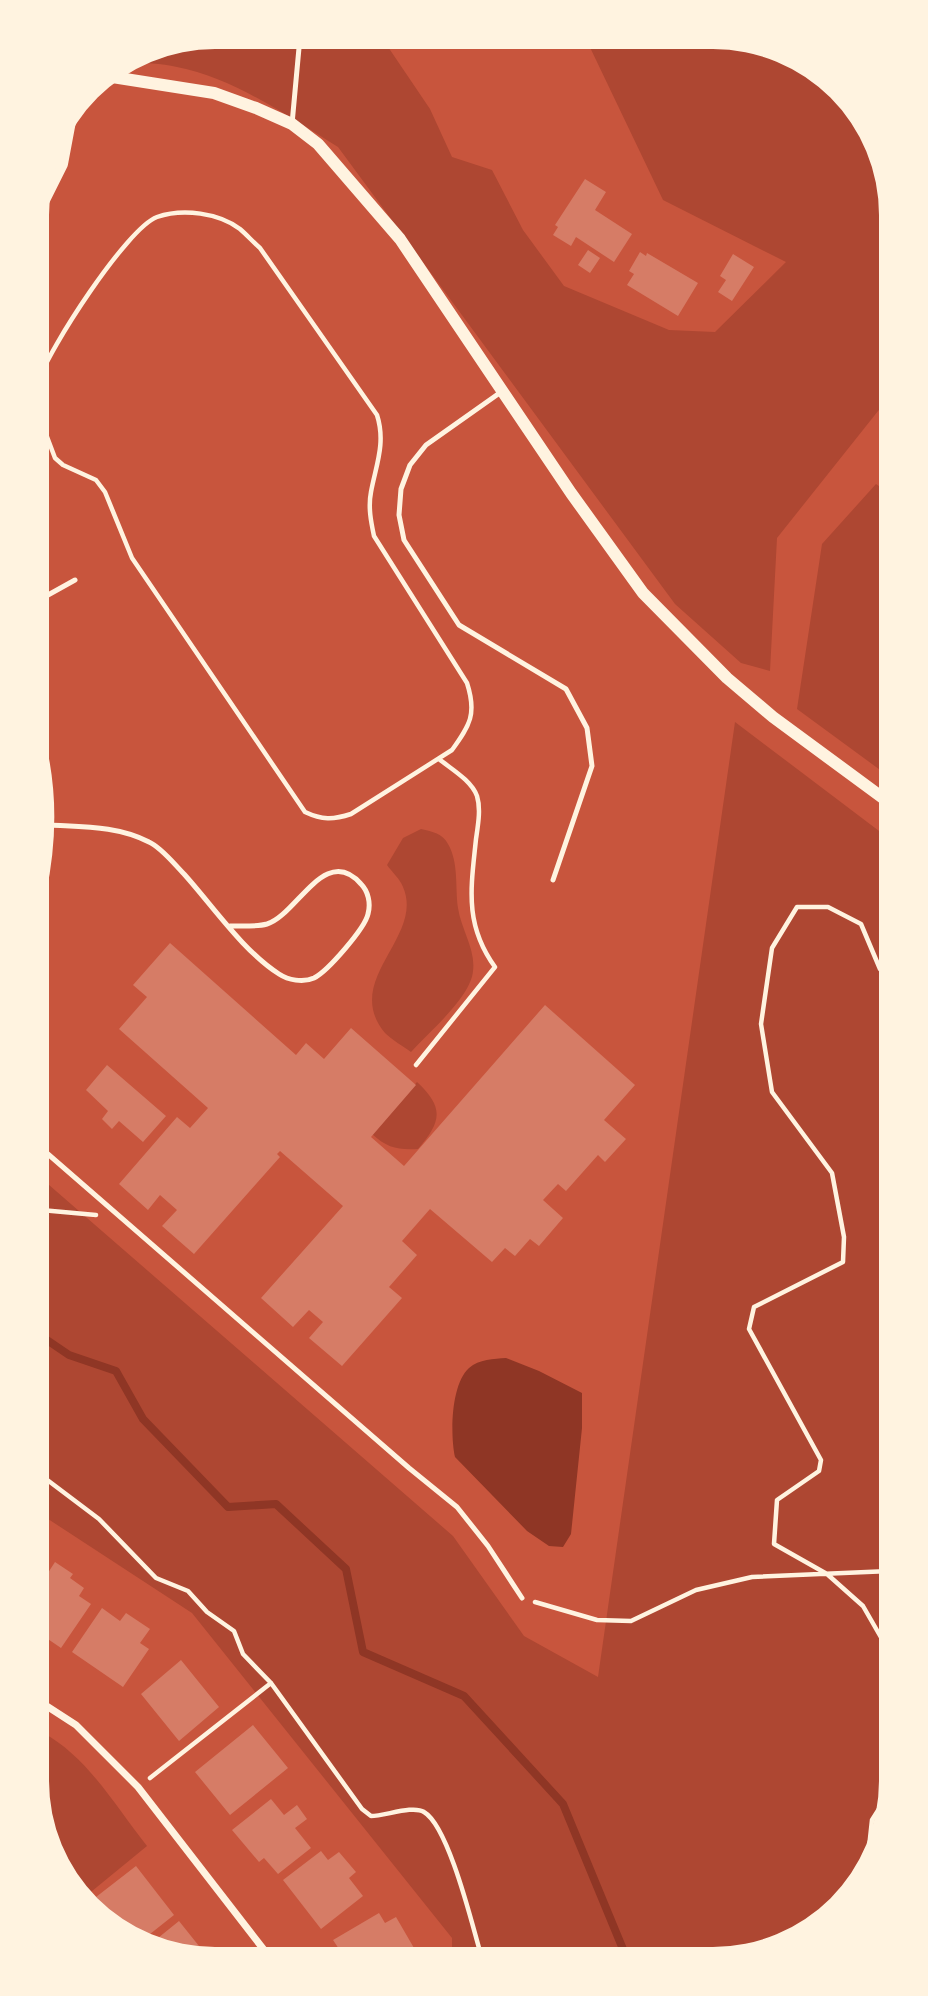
<svg xmlns="http://www.w3.org/2000/svg" width="928" height="1996" font-family="Cabin,sans-serif">
  <style>
    .green { fill: #ae4732 }
    .water { fill: #8f3625 }
    .lines { fill: none; stroke-linecap: round; stroke-linejoin: round }
    .stream { stroke: #8f3625; stroke-width: 8 }
    .building { fill: #d67c66 }
    .path { stroke: #fff3e0; stroke-width: 4.5 }
    .service { stroke: #fff3e0; stroke-width: 5 }
    .minor { stroke: #fff3e0; stroke-width: 7 }
    .tertiary { stroke: #fff3e0; stroke-width: 12 }
  </style>
  <rect width="100%" height="100%" fill="#c8553d"/>
  <path class="green" d="M215 37 382 38 430 109 452 157 492 170 523 230 564 286 669 330 715 332 786 262 663 200 586 39 747 40 831 81 885 168 886 401 777 538 770 671 741 663 675 604 338 147C289 117 234 78 177 67 161 63 144 63 128 62L147 50Z
    M876 484 886 491 887 775 797 709 822 544Z
    M735 722 887 837 891 1793 878 1850 847 1898 760 1953 452 1955V1938L192 1613 42 1515 41 1178 453 1536 524 1636 598 1677Z
    M421 829C433 832 442 833 448 844 459 863 455 887 458 908 461 929 476 950 473 971 471 997 428 1033 411 1052 403 1046 392 1040 385 1033 341 980 425 937 403 887 400 879 392 872 387 865L403 838Z
    M417 1082C445 1108 441 1122 418 1149 398 1150 387 1148 372 1134Z
    M43 1733C87 1756 116 1807 147 1846L86 1896 43 1828Z"/>
  <path class="water" d="M506 1358 539 1371 582 1393V1428L571 1534 563 1547 549 1546 527 1531 455 1457C450 1434 451 1384 469 1368 479 1359 494 1359 506 1358Z"/>
  <g class="lines">
    <path class="stream" d="M41 1336 69 1355 116 1371 143 1419 228 1507 276 1504 346 1569 363 1652 464 1696 563 1804 625 1954"/>
  </g>
  <path class="building" d="M585 179 606 192 595 210 632 234 614 262 576 237 571 246 553 235 558 227 555 225Z
    M588 250 600 258 590 273 578 265Z
    M640 252 646 256 647 253 698 283 678 316 627 285 634 274 629 271Z
    M733 254 754 267 732 301 718 292 726 280 720 276Z
    M170 943 296 1055 306 1043 324 1059 351 1028 416 1085 371 1137 404 1166 545 1005 635 1085 604 1120 626 1139 605 1162 598 1155 566 1191 558 1184 543 1200 563 1218 539 1246 530 1239 515 1256 505 1248 492 1262 430 1209 402 1241 417 1255 389 1287 402 1298 342 1366 309 1338 323 1322 309 1310 293 1327 261 1298 343 1206 280 1151 277 1154 280 1157 194 1254 162 1226 177 1210 160 1195 148 1210 119 1184 177 1117 190 1128 208 1108 119 1029 147 997 133 985Z
    M107 1065 166 1116 143 1142 119 1121 112 1129 102 1119 108 1111 86 1090Z
    M55 1562 73 1574 70 1578 84 1588 79 1596 91 1604 61 1648 42 1635V1582Z
    M102 1608 120 1621 126 1613 150 1629 140 1643 149 1649 123 1687 72 1652Z
    M181 1660 219 1707 179 1741 141 1694Z
    M253 1725 288 1768 230 1815 195 1772Z
    M271 1799 284 1815 297 1805 307 1819 295 1828 311 1848 278 1874 264 1858 259 1862 232 1830Z
    M321 1851 328 1860 339 1852 356 1872 349 1878 363 1896 321 1929 283 1880Z
    M136 1866 174 1915 145 1938 118 1925 96 1897Z
    M379 1913 385 1923 396 1917 414 1948 403 1955H343L333 1940Z
    M179 1921 207 1956H181L153 1942Z"/>
  <g class="lines">
    <path class="path" d="M38 382C48 350 127 228 157 217 183 208 219 213 240 229 247 235 253 242 260 248L377 415C386 443 376 465 371 492 368 507 371 522 374 536L467 683C477 714 470 725 452 750L351 814C333 820 322 820 305 812L132 558 105 492 96 480 63 465 55 458 38 413
      M888 978 880 969 861 924 828 907H797L772 948 761 1024 772 1092 832 1173 844 1237 843 1262 754 1307 749 1329 821 1460 819 1471 777 1500 774 1544 827 1574 863 1606 890 1653
      M416 1065 495 967C464 924 471 888 476 839 478 825 481 809 477 796 471 780 451 769 439 759
      M41 1210 96 1215
      M42 1476 99 1519 156 1578 188 1591 207 1612 234 1631 243 1654 271 1683 362 1809 371 1816C385 1816 413 1805 424 1812 448 1826 471 1920 479 1948L478 1954
      M535 1602 597 1620 631 1621 696 1590 752 1577 890 1571
      M150 1778 271 1683
      M867 1866 872 1820 891 1790"/>
    <path class="service" d="M292 124 300 37
      M501 392 426 445 410 465 401 489 399 515 404 540 459 625 566 689 587 728 592 766 553 880
      M39 600 75 580
      M50 825C84 827 118 826 149 842 162 848 174 864 184 874 212 905 244 952 279 974 288 980 303 983 314 978 328 971 365 928 368 914 371 903 368 891 361 884 325 843 297 915 267 924 256 927 241 926 230 926
      M41 1148 409 1468 457 1507 488 1546 522 1598"/>
    <path class="minor" d="M42 1703 76 1725 138 1787 268 1955"/>
    <path class="tertiary" d="M106 76 214 93 256 108 292 124 318 144 400 239 571 493 643 593 727 678 773 717 887 801
      M37 209 42 204 62 164 71 116
      M39 741C52 792 51 841 40 893"/>
  </g>
  <path d="M0 0H928V1996H0ZM215 49H713A166 166 0 0 1 879 215V1781A166 166 0 0 1 713 1947H215A166 166 0 0 1 49 1781V215A166 166 0 0 1 215 49Z" fill="#fff3e0" fill-rule="evenodd"/>
</svg>
